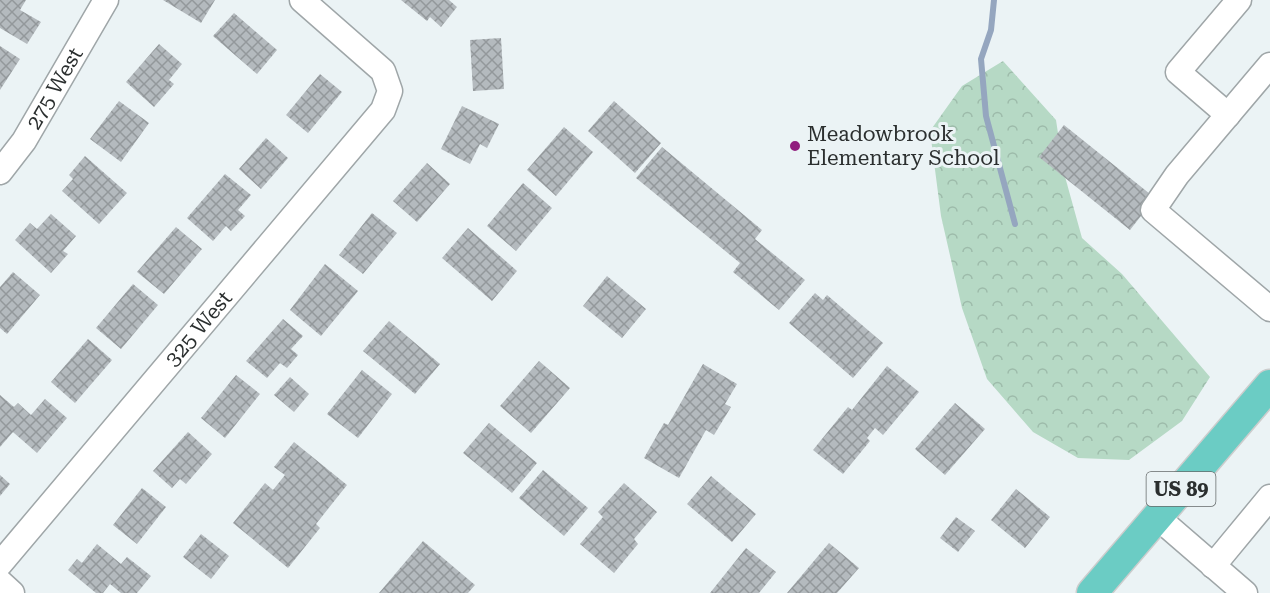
<svg xmlns="http://www.w3.org/2000/svg" width="1270" height="593" font-family="'Roboto Serif',serif">
  <style>
    .forest { fill: url(#forest-crowns) }
    .lines { fill: none; stroke-linecap: round; stroke-linejoin: round }
    .stream { stroke: #95a6bf; stroke-width: 6 }
    .building { fill: url(#building-cross-hatch) }
    .minor-casing { stroke: #9fa6a8; stroke-width: 27 }
    .major-casing { stroke: #cccdcd; stroke-width: 33 }
    .minor { stroke: #fff; stroke-width: 24 }
    .major { stroke: #6bccc4; stroke-width: 30 }
    .poi-dot { fill: #901e7e; stroke: #ebf3f5; stroke-width: 2 }
    .labels { text-anchor: middle; stroke-width: 6; stroke-linejoin: round; paint-order: stroke }
    .shield { fill: #ebf3f5; stroke: #656a6a; stroke-width: 1.5 }
    .shield-label { font-size: 20px; font-weight: bold; fill: #2b2f2f }
    .street-label { font-size: 21px; fill: #2b2f2f; stroke: #ebf3f5 }
    .poi-label { font-size: 21px; fill: #2b2f2f; stroke: #ebf3f5; text-anchor: start }
  </style>
  <defs>
    <pattern id="forest-crowns" width="20" height="18" patternUnits="userSpaceOnUse" patternTransform="scale(1.5)"><rect width="20" height="18" fill="#b6d9c5"/><path d="M2 6a3 3 0 1 1 6 0M12 15a3 3 0 1 1 6 0" fill="none" stroke="#9dbbaa"/></pattern>
    <pattern id="building-cross-hatch" width="8" height="8" patternUnits="userSpaceOnUse" patternTransform="scale(1.5)"><rect width="8" height="8" fill="#b4babe"/><path d="M0 0l8 8M0 8l8-8" fill="none" stroke="#93989b"/></pattern>
  </defs>
  <rect width="100%" height="100%" fill="#ebf3f5"/>
  <path class="forest" d="M1003 61 1056 120 1064 173 1082 238 1122 274 1210 377 1182 421 1129 460 1078 458 1033 432 987 379 962 308 941 216 930 131 962 86Z"/>
  <g class="lines">
    <path class="stream" d="M994 0 991 30 981 59 986 116 1015 224"/>
  </g>
  <path class="building" d="M0 0H26L20 10 41 22 27 44 0 28Z
    M163 0H215L201 23Z
    M401 0H449L457 7 441 27 430 17 427 21Z
    M234 13 277 50 257 74 213 36Z
    M501 38 504 89 473 91 470 40Z
    M159 44 182 64 169 80 174 84 154 107 126 82Z
    M0 46 20 59 0 90Z
    M320 74 342 92 308 133 286 115Z
    M119 101 149 123 121 162 90 139Z
    M614 101 661 143 635 173 588 131Z
    M462 106 499 124 487 148 480 144 470 164 441 149Z
    M1064 125 1155 198 1130 230 1039 157Z
    M564 127 593 152 556 196 527 170Z
    M266 138 288 158 261 189 239 169Z
    M662 147 762 230 755 239 805 280 779 310 733 272 740 263 636 178Z
    M85 156 127 193 99 224 62 191 73 179 69 175Z
    M427 163 450 184 417 222 393 201Z
    M225 174 251 195 238 210 245 216 231 231 226 226 213 241 187 218Z
    M523 183 552 208 516 251 487 226Z
    M372 213 397 233 363 274 339 255Z
    M51 214 76 236 63 251 68 254 51 273 15 240 30 223 37 229Z
    M176 227 202 249 164 294 137 272Z
    M468 228 517 271 492 301 442 258Z
    M325 264 358 291 321 336 290 310Z
    M13 272 40 295 7 334 0 328V287Z
    M607 276 646 309 622 338 583 306Z
    M133 284 158 305 121 349 96 328Z
    M815 293 823 300 827 295 883 343 853 378 789 323Z
    M283 319 303 336 291 349 298 355 287 368 280 363 267 378 246 361Z
    M389 321 440 364 415 394 363 351Z
    M88 339 112 360 75 403 51 382Z
    M539 361 570 388 531 433 500 406Z
    M703 364 737 384 725 404 731 407 714 435 706 430 679 478 644 458 664 423 668 425Z
    M887 366 919 392 883 435 875 428 867 438 870 441 843 474 813 450 848 407 852 410Z
    M362 370 392 394 358 438 327 414Z
    M236 375 260 394 225 438 201 418Z
    M290 377 309 394 294 412 274 395Z
    M0 395 14 407 18 403 31 415 45 399 67 418 37 453 13 432 0 447Z
    M955 403 985 429 945 475 915 449Z
    M489 423 537 463 512 493 463 453Z
    M188 432 212 454 186 484 180 479 172 488 153 471Z
    M294 442 347 485 316 524 320 528 288 568 233 523 265 483 273 490 285 475 274 467Z
    M543 470 588 508 564 536 519 498Z
    M0 475 10 484 0 496Z
    M711 476 756 514 732 542 687 504Z
    M624 483 657 512 634 539 638 544 614 573 580 544 603 517 598 512Z
    M142 488 166 507 137 544 113 525Z
    M1016 489 1050 517 1025 548 991 520Z
    M956 517 975 531 958 552 940 538Z
    M201 534 229 556 211 579 183 557Z
    M423 541 475 585 468 593H379Z
    M829 543 859 568 837 593H787Z
    M97 544 121 564 127 557 151 576 137 593H121L110 584 103 593H96L68 570 77 559 82 563Z
    M746 548 776 572 759 593H710Z"/>
  <g class="lines">
    <defs>
      <g id="minor">
        <path d="M1270 65 1177 175 1153 210 1270 309"/>
        <path d="M1228 115 1178 72 1239 0"/>
        <path id="s1" d="M0 172 24 141 106 0"/>
        <path d="M1157 517 1245 593"/>
        <path id="s2" d="M0 564 383 110 390 91 383 71 302 0"/>
        <path d="M1213 566 1270 497"/>
        <path d="M0 582 12 593"/>
      </g>
      <path id="major" d="M1092 593 1270 385"/>
    </defs>
    <use href="#minor" class="minor-casing"/>
    <use href="#major" class="major-casing"/>
    <use href="#minor" class="minor"/>
    <use href="#major" class="major"/>
  </g>
  <circle class="poi-dot" cx="795" cy="146" r="6"/>
  <g class="labels">
    <rect class="shield" x="1146.5" y="472" width="69" height="34" rx="4.5"/>
    <g class="shield-label">
      <text x="1181" y="496">US 89</text>
    </g>
    <g class="street-label">
      <text dy="7" stroke="none"><textPath href="#s1" startOffset="100">275 West</textPath></text>
      <text dy="7" stroke="none"><textPath href="#s2" startOffset="308">325 West</textPath></text>
    </g>
    <g class="poi-label">
      <text x="807" y="141">Meadowbrook<tspan x="807" dy="24">Elementary School</tspan></text>
    </g>
  </g>
</svg>
